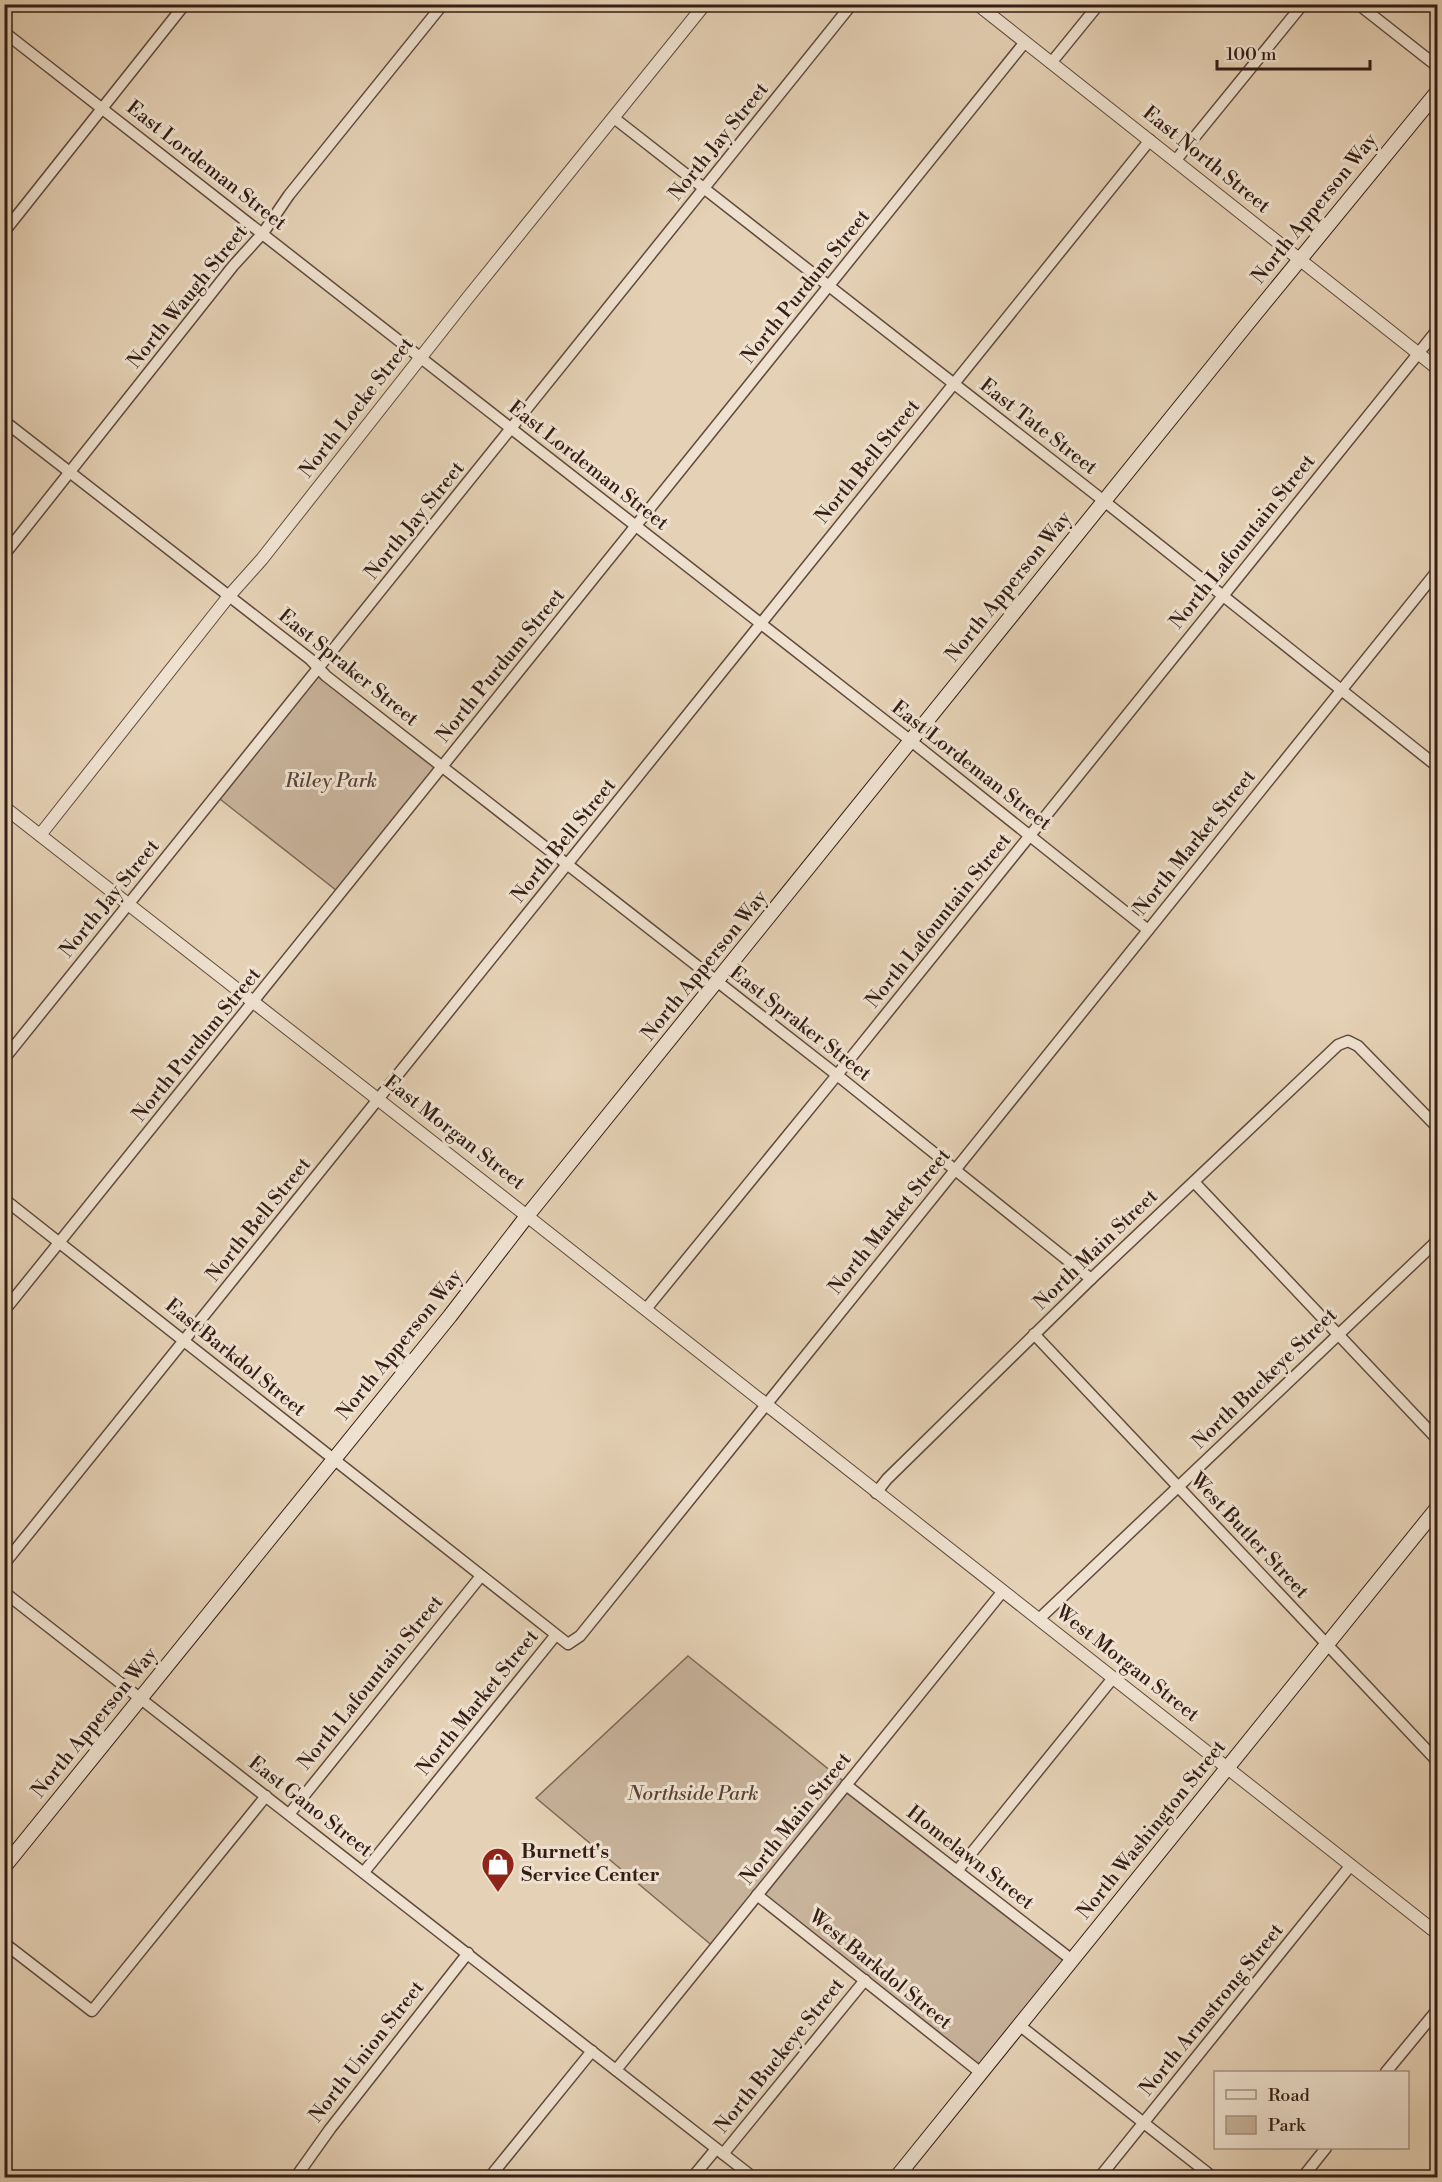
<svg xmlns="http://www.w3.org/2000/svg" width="1442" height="2182" font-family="'Libre Bodoni',serif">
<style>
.green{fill:#c7b29a;stroke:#7e6858;stroke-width:1.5}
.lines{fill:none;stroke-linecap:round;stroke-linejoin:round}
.minor-casing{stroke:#604a3d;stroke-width:13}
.tertiary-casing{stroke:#604a3d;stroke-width:14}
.secondary-casing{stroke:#341d15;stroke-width:16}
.minor{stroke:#eee1cf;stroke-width:10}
.tertiary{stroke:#eee1cf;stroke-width:12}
.secondary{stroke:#eee1cf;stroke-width:14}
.labels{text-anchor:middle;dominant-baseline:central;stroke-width:6;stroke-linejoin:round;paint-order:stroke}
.street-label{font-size:20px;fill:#341d15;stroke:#eee1cf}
.park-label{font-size:20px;font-style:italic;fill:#594236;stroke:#eee1cf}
.poi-label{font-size:20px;font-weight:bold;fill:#341d15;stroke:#eee1cf;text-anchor:start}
</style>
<rect width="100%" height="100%" fill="#e5d1b5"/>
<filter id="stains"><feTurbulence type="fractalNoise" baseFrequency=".00333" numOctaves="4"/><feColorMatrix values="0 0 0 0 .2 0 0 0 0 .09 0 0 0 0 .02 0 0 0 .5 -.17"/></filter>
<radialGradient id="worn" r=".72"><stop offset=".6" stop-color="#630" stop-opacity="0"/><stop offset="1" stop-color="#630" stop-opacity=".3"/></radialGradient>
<!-- green -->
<g class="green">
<path d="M318,669L443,767L341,894L216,796Z"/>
<path d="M688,1656L847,1784L1072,1960L981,2073L757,1895L715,1948L536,1798Z"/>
</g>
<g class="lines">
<defs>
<g id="minor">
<path d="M1358,4L1438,67"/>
<path d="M4,32L911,741L1148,930"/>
<path d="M1051,63L1099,4"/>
<path d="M614,118L1104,501L1438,767"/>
<path d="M1176,160L1303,4"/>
<path d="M4,232L185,4"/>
<path d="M4,421L310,659L326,676L837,1075L1091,1279"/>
<path d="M4,555L233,266L263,233L289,195L443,4"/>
<path d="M4,1059L852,4"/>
<path d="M1194,1182L1438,1440"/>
<path d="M4,1199L568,1644L580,1636L1438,570"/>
<path d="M646,1309L837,1075L1438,329"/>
<path d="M4,1311L1025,42"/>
<path d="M1034,1334L1438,1762"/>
<path d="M876,1493L887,1479L1091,1279L1338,1045L1348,1041L1358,1046L1438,1128"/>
<path d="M4,1564L1150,140"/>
<path d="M4,1592L754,2178"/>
<path d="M1039,1619L1438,1240"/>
<path d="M846,1785L1072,1960"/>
<path d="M290,1813L481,1576"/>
<path d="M957,1871L1113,1678"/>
<path d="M364,1872L555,1636"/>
<path d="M757,1895L981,2073"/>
<path d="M4,1943L92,2011L266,1796"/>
<path d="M1019,2025L1214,2178"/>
<path d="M616,2070L1003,1591"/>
<path d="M1386,2072L1438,2009"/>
<path d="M723,2154L865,1980"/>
<path d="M303,2178L298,2174L330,2129L468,1953"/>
<path d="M489,2178L592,2051"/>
<path d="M692,2178L716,2149"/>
<path d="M1099,2178L1351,1865"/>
<path d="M1302,2178L1326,2148"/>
</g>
<g id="tertiary">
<path d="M977,4L1438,369"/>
<path d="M4,807L527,1216L1438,1934"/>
<path d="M40,835L229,596L262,559L466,300L705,4"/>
</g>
<g id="secondary">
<path d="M4,1867L450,1316L527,1216L1247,324L1438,91"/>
<path d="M896,2178L1438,1507"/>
</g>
</defs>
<!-- minor casing -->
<use href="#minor" class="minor-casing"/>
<!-- tertiary casing -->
<use href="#tertiary" class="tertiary-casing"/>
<!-- secondary casing -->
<use href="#secondary" class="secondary-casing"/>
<!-- minor -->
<use href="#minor" class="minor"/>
<!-- tertiary -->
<use href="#tertiary" class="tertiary"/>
<!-- secondary -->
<use href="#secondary" class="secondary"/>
</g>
<!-- icons -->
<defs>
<symbol id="shop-pin" viewBox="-11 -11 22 30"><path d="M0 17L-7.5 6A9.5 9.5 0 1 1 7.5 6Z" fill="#8f2418" stroke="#eee1cf"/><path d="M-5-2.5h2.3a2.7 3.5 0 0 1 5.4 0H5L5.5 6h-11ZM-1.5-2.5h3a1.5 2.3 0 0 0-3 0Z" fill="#fff"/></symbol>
</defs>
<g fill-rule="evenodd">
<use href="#shop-pin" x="479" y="1845" width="38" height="52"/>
</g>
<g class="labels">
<!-- street labels -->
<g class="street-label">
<text transform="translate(719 142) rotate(-51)">North Jay Street</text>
<text transform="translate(1206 160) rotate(39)">East North Street</text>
<text transform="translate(206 166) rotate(38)">East Lordeman Street</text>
<text transform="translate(1315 209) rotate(-51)">North Apperson Way</text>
<text transform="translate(806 287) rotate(-51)">North Purdum Street</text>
<text transform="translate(188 297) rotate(-51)">North Waugh Street</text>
<text transform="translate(357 408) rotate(-52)">North Locke Street</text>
<text transform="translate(1038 427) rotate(38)">East Tate Street</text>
<text transform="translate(868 462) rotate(-51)">North Bell Street</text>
<text transform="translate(588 466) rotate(38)">East Lordeman Street</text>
<text transform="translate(415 521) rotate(-51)">North Jay Street</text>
<text transform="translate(1243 542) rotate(-51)">North Lafountain Street</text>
<text transform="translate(1009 587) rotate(-51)">North Apperson Way</text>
<text transform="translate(501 666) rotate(-51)">North Purdum Street</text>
<text transform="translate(348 668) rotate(39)">East Spraker Street</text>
<text transform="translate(971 766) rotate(38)">East Lordeman Street</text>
<text transform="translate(564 841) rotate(-51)">North Bell Street</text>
<text transform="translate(1195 843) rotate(-51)">North Market Street</text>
<text transform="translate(110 899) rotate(-51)">North Jay Street</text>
<text transform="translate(939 921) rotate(-51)">North Lafountain Street</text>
<text transform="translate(705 966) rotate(-51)">North Apperson Way</text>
<text transform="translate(800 1024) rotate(38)">East Spraker Street</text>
<text transform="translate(197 1045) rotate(-51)">North Purdum Street</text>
<text transform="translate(454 1133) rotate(38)">East Morgan Street</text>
<text transform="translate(259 1220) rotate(-51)">North Bell Street</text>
<text transform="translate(890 1222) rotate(-51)">North Market Street</text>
<text transform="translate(1096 1250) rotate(-44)">North Main Street</text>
<text transform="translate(400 1345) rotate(-51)">North Apperson Way</text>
<text transform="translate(235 1358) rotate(39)">East Barkdol Street</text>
<text transform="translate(1265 1379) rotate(-44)">North Buckeye Street</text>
<text transform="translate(1249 1536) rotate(47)">West Butler Street</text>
<text transform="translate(1127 1664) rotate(38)">West Morgan Street</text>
<text transform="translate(371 1683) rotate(-51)">North Lafountain Street</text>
<text transform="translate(478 1703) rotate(-51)">North Market Street</text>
<text transform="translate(95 1723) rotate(-51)">North Apperson Way</text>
<text transform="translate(310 1807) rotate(38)">East Gano Street</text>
<text transform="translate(796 1819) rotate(-51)">North Main Street</text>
<text transform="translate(1152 1830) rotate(-51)">North Washington Street</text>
<text transform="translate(970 1858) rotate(38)">Homelawn Street</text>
<text transform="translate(880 1970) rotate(39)">West Barkdol Street</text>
<text transform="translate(1212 2010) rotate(-51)">North Armstrong Street</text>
<text transform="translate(367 2052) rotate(-52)">North Union Street</text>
<text transform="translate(780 2056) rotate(-51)">North Buckeye Street</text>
</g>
<!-- park labels -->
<g class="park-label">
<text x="331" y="781">Riley Park</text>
<text x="693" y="1794">Northside Park</text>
</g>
<!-- poi labels -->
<g class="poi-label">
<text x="521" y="1852">Burnett's<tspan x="521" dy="23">Service Center</tspan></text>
</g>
</g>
<!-- margin -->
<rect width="1442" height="2182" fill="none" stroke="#e5d1b5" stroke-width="24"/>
<rect x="6" y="6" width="1430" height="2170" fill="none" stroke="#341d15" stroke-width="3"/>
<rect x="12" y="12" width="1418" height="2158" fill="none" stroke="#341d15" stroke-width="1.5"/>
<!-- legend -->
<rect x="1214" y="2071" width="195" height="78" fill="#eee1cf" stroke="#a49385" stroke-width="1.5"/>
<rect x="1226" y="2090" width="30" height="9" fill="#eee1cf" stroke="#a49385" stroke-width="1.5"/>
<text x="1268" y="2101" font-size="18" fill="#341d15">Road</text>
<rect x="1226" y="2116" width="30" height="18" fill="#c7b29a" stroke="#a49385" stroke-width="1.5"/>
<text x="1268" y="2131" font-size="18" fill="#341d15">Park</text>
<!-- scale -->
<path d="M1217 60v9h153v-9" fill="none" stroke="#341d15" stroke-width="3"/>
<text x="1226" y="60" font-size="18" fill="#341d15" stroke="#eee1cf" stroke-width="4.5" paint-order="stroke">100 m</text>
<rect width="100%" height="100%" filter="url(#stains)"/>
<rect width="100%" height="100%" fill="url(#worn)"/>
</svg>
